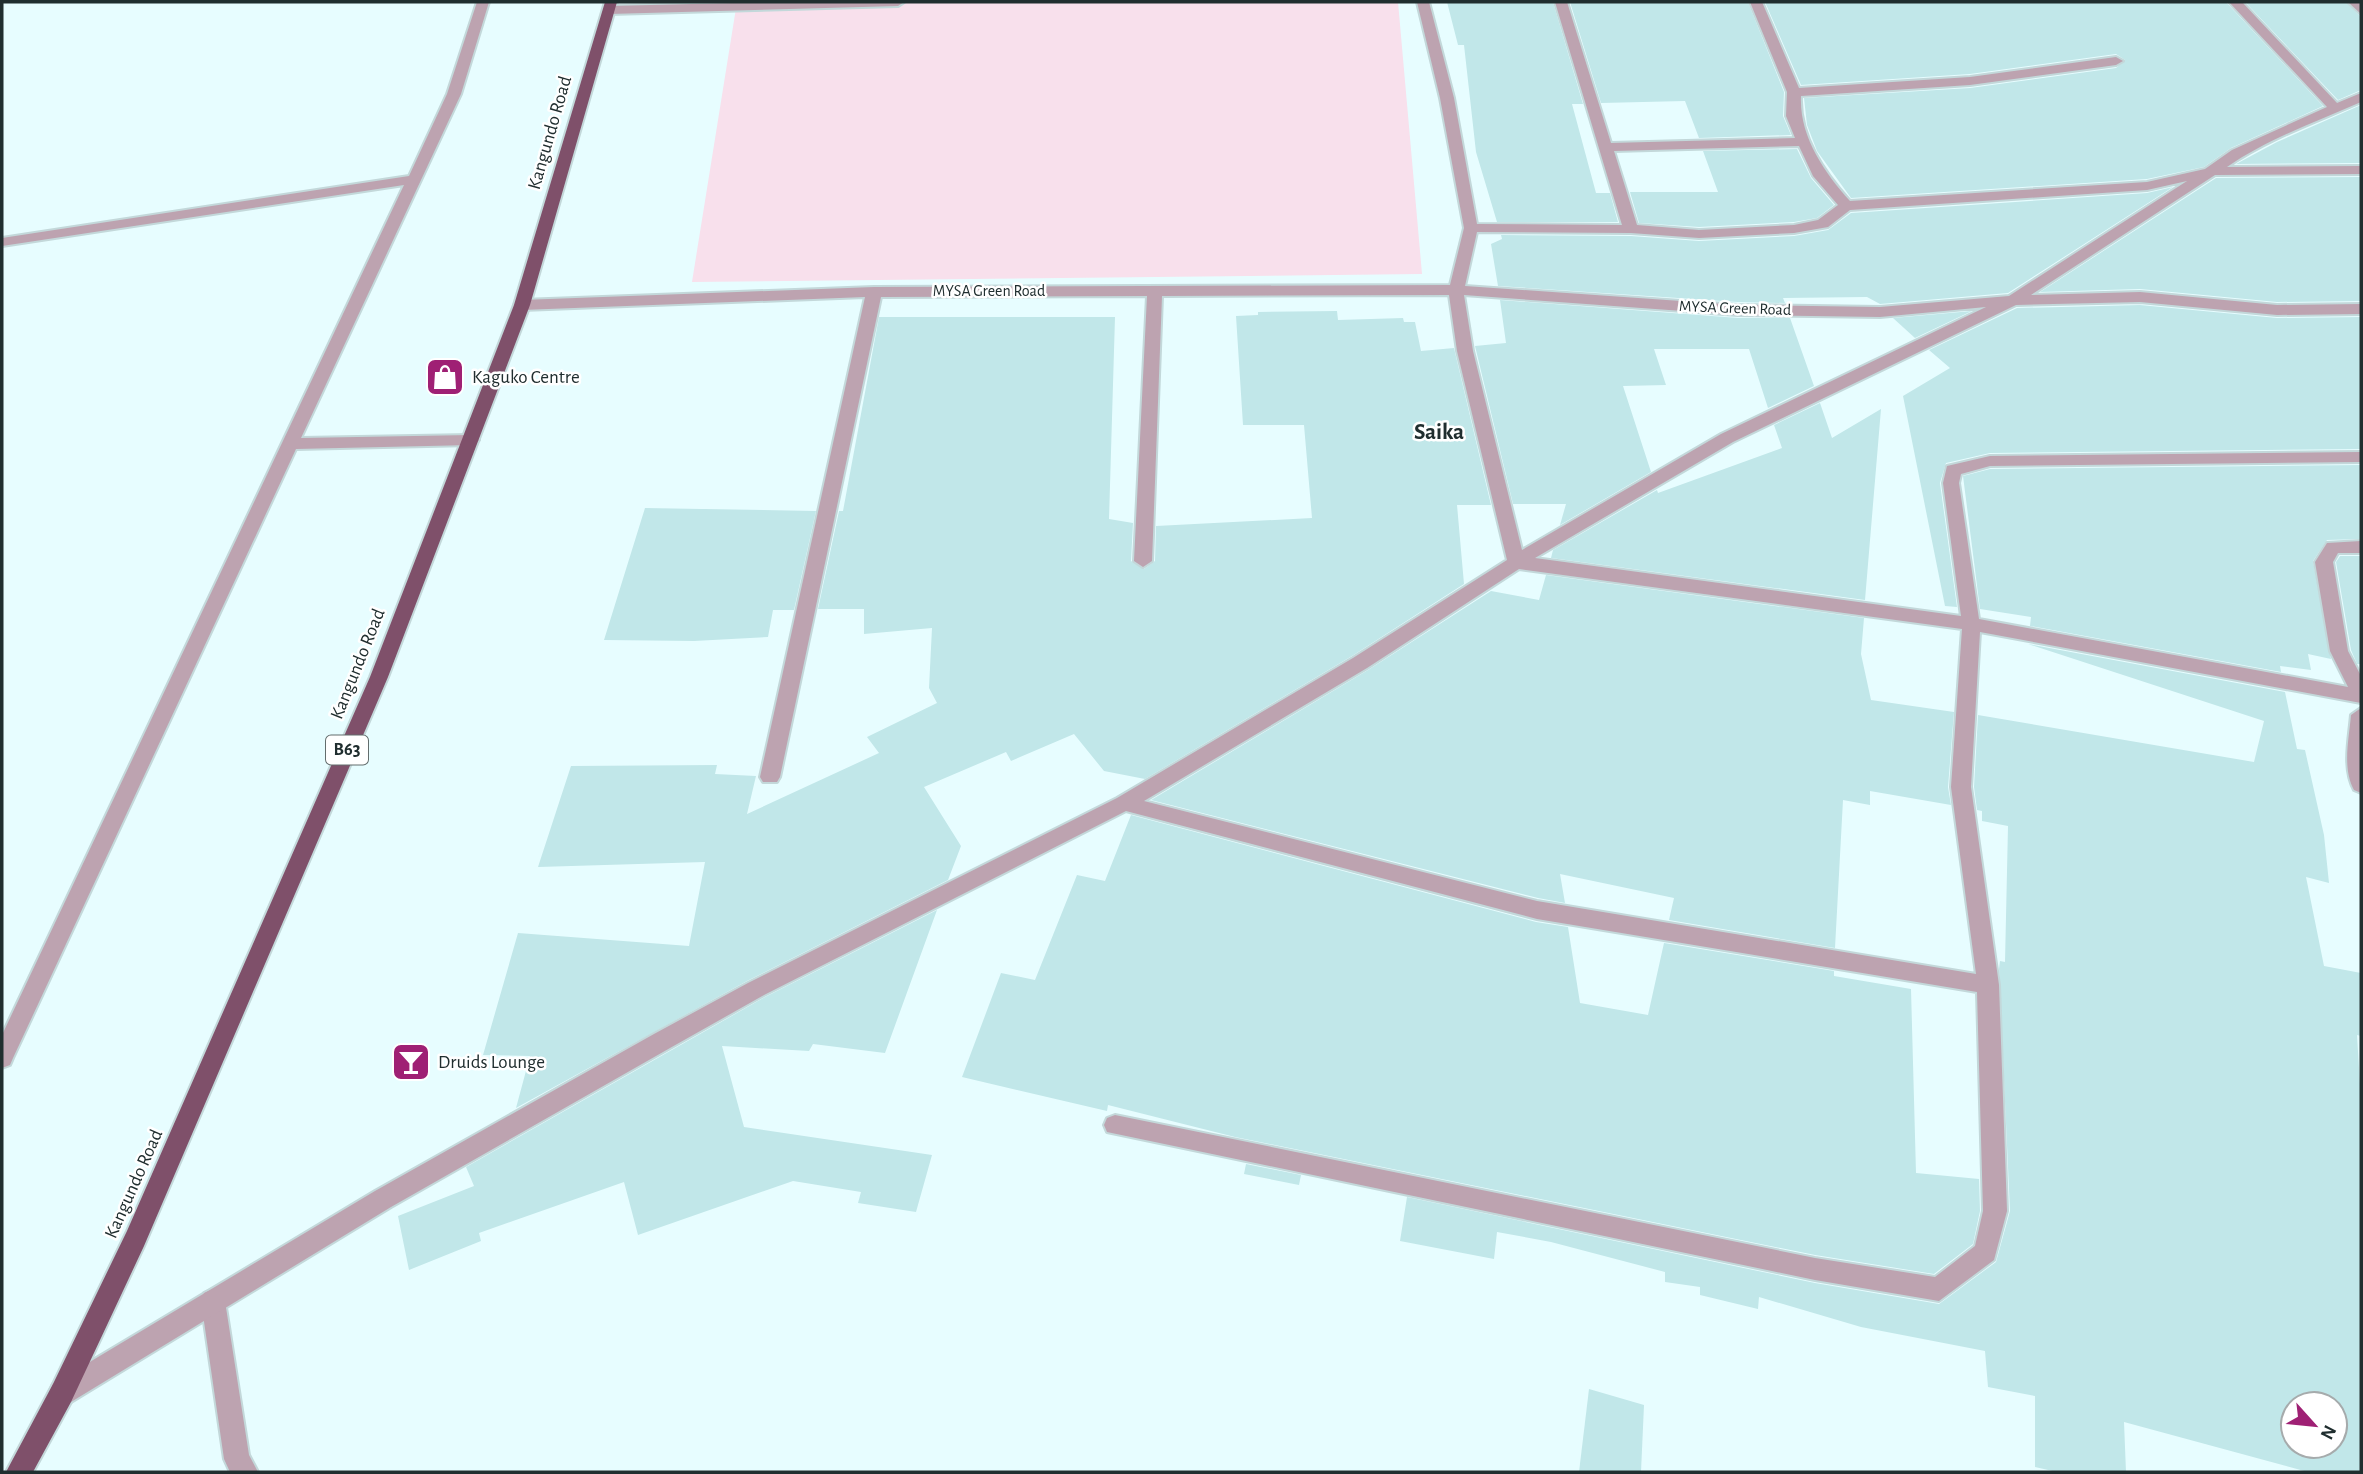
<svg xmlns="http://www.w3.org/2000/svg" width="2363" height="1474" font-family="'Alegreya Sans',sans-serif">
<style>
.green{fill:#f8e0ec}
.building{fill:#c1e7e9;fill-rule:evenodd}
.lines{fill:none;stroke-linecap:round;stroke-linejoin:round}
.service-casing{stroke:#c3d8da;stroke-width:4}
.minor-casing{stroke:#c3d8da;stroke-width:4}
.trunk-casing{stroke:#c3d8da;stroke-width:4}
.service{fill:#bda3b0;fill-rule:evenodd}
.minor{fill:#bda3b0;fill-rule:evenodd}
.trunk{fill:#7f506a;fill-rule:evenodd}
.labels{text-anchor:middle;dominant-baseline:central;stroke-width:5;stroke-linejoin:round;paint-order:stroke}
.far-street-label{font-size:16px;fill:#202e2f;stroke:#fff}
.shield{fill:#fff;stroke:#636d6d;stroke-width:2}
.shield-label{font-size:18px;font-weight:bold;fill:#202e2f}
.street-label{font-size:19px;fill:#202e2f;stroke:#fff}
.poi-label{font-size:19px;fill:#202e2f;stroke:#fff;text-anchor:start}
.quarter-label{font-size:23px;font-weight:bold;fill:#202e2f;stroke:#fff}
</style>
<rect width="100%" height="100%" fill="#e7fdff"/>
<!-- green -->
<path class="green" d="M737,2H1398L1422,274L692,282Z"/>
<!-- building -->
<g class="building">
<path d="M1447,2H1553L1583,104H1572L1596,193H1610L1618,222H1497L1476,152L1464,45H1458Z"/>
<path d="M1570,2H1748L1784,92L1783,116L1791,135L1699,138L1685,101L1601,103Z"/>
<path d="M1765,2H2226L2323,106L2231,148L2204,167L2147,179L1851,198L1817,151L1807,125L1804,98L1970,88L2116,68L2125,60L2116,54L1970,74L1801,85Z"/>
<path d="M2245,2H2346L2361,17V90L2338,100Z"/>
<path d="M2361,105V163L2236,164L2277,142Z"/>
<path d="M1797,149L1811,178L1834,205L1817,218L1794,222L1699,227L1639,223L1630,192H1718L1703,151Z"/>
<path d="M2361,177V301L2277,302L2140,289L2040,292L2216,178Z"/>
<path d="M2173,187L2008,293L1880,304L1867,297L1783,298L1785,303L1738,302L1498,286L1491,244L1502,239L1501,235L1631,236L1699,241L1794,236L1828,230L1851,213L2147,193Z"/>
<path d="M1500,300L1738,318H1790L1814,386L1768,408L1749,349H1654L1666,385L1623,386L1651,472L1560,525L1566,504H1513L1475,346L1506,343Z"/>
<path d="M2140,305L2277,318L2361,317V449L1990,453L1946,463L1940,483L1957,607L1945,606L1903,396L1950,368L1929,350L2017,308Z"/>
<path d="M1337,311L1338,320L1403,318L1404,322H1415L1421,351L1454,348L1491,505H1457L1464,584L1352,656L1145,779L1104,771L1074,734L1011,761L1006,752L924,787L961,846L948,880L747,981L516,1108L530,1056L483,1055L518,933L689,946L705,862L538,867L571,766L717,765L715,774L756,776L747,814L879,753L867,737L937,703L929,688L932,628L864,634V609H818L839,511H843L879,317H1115L1109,519L1133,523L1131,561L1144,569L1155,561L1156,526L1312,518L1304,425H1243L1236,316L1258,315V312Z"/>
<path d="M1972,311L1915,338L1893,318Z"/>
<path d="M1820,403L1832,438L1881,409L1865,600L1551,558L1553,550L1657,490L1658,493L1782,448L1774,425Z"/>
<path d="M2361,465V539L2327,540L2313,561L2331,659L2308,654L2311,670L2280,666L2281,672L2030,626L2031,617L1980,609L1963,476L1990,469Z"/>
<path d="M645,508L816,511L794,610H773L768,637L694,641L604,640Z"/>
<path d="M2340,556H2361V664H2357L2351,650L2336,562Z"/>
<path d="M1546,575L1864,618L1861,654L1871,700L1954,712L1948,787L1951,805L1870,791V805L1843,800L1835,948L1669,920L1674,898L1560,874L1565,903L1538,898L1151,800L1368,670L1491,591L1539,600Z"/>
<path d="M2028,644L2285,692L2297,749L2305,750L2324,835L2329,883L2306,877L2324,966L2361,973V1036L2357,1035L2361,1101V1472H2308L2124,1422L2126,1472H2057L2035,1467V1396L1988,1387L1985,1351L1861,1327L1759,1297L1758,1309L1700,1295V1287L1665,1282V1272L1551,1242L1497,1232L1494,1259L1400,1241L1407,1197L1815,1283L1939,1304L1996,1262L2010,1211L1999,969L2000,961L2005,962L2008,826L1982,821V811L1977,810L1974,787L1978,715L2254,762L2264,721ZM2293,1404H2335V1446H2293Z"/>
<path d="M1131,815L1536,922L1568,927L1580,1003L1648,1015L1664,943L1834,971V976L1911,989L1916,1173L1979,1179L1980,1211L1973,1244L1934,1274L1815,1255L1235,1137L1108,1105L1107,1111L962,1077L1001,973L1035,980L1077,875L1105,881Z"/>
<path d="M937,910L885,1053L813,1044L809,1051L722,1046L744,1127L932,1155L916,1212L858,1203L861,1192L793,1181L638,1235L624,1182L479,1233L481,1241L409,1270L398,1216L474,1186L466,1167L765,997Z"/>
<path d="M1246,1164L1301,1175L1299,1185L1244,1174Z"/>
<path d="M1589,1389L1644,1405L1641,1472H1579Z"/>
</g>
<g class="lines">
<defs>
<g id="service">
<path d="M477,2H489L461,94L301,438L471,435L479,440L471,445L296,449L13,1058L10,1065L2,1068V1035L404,185L2,246V238L409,176L447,94Z"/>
<path d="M771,2H904L898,6L609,14L603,10L609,6Z"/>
<path d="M213,1289L222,1293L225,1301L249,1455L258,1472H230L224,1459L201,1301L204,1293Z"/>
</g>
<g id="minor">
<path d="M1417,2H1429L1454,98L1477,224L1622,225L1555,2H1567L1611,143L1795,138L1786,116L1787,92L1750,2H1762L1799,88L1970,77L2116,57L2123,61L2116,65L1970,85L1801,96C1799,136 1824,172 1850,201L2147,182L2205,169L2232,150L2327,107L2229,2H2242L2337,103L2361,93V102C2318,121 2267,139 2227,167L2361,166V174L2215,175L2031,295L2140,292L2277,305L2361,304V314L2277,315L2140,302L2016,305L1733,442L1535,558L1961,616L1943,483L1947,466L1990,456L2361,452V462L1990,466L1961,474L1959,483L1979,619L2348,687L2330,651L2315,562L2327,543L2361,541V553H2338L2333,562L2348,651L2361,676V703L1980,632L1971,787L1999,985L2007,1211L1994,1260L1939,1301L1815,1280L1107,1132L1104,1125L1107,1118L1115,1115L1815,1258L1935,1277L1975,1246L1983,1211L1977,992L1537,919L1126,811L764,995L670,1048L391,1207L71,1402L62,1405L53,1402L49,1393L53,1384L375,1191L654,1034L748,983L1117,798L1353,658L1507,560L1457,351L1449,295L1162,296L1152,561L1143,567L1134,561L1147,296L881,297L780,777L777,782H763L760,777L865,297L522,310L514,305L522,300L874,287L1450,285L1464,228L1440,98ZM1799,146L1813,176L1838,205L1818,220L1794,225L1699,230L1637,225L1614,151ZM2187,181L2009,296L1880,307L1738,305L1465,286L1477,232L1631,233L1699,238L1794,233L1828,227L1850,210L2147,190ZM1464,295L1738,315L1880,317L1986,307L1721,434L1522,550L1473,351ZM1519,569L1962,629L1951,787L1976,974L1537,901L1144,801L1367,668Z"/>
<path d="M2348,2H2361V14Z"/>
<path d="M2361,708V793L2354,790C2342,768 2349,739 2351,715Z"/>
</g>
<path id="trunk" d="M605,2H617L530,305L388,677L144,1246L71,1402L33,1472H6L53,1384L127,1231L370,677L514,305Z"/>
</defs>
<!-- service casing -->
<use href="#service" class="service-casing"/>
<!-- minor casing -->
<use href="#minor" class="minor-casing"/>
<!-- trunk casing -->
<use href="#trunk" class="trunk-casing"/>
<!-- service -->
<use href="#service" class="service"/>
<!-- minor -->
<use href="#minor" class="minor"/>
<!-- trunk -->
<use href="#trunk" class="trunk"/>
</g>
<!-- icons -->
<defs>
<symbol id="shop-square" viewBox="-11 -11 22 22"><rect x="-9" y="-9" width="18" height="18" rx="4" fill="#9f2074" stroke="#fff"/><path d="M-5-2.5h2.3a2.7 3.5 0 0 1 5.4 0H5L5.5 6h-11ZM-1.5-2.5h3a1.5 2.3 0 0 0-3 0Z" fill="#fff"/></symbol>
<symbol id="bar-square" viewBox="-11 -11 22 22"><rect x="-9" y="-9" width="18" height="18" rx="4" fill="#9f2074" stroke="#fff"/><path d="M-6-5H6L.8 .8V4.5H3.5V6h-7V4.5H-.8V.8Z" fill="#fff"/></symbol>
</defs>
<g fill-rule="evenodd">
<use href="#shop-square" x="423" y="355" width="44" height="44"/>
<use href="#bar-square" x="389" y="1040" width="44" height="44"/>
</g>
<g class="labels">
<!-- far-street labels -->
<g class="far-street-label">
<text x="989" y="291">MYSA Green Road</text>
<text transform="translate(1735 308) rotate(2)">MYSA Green Road</text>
</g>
<!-- shield labels -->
<rect class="shield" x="326" y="735.5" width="42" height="29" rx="5"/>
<g class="shield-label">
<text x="347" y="750">B63</text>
</g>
<!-- street labels -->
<g class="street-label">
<text transform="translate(550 133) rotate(-74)">Kangundo Road</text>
<text transform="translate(358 664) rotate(-68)">Kangundo Road</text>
<text transform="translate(134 1184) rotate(-66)">Kangundo Road</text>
</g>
<!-- poi labels -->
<g class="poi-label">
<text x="472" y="377">Kaguko Centre</text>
<text x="438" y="1062">Druids Lounge</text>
</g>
<!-- quarter labels -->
<g class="quarter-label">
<text x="1439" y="432">Saika</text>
</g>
</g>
<!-- border -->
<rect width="2363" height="1474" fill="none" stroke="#202e2f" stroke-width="7"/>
<!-- north arrow -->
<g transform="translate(2314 1425) rotate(117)"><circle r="33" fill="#ffffff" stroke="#a6abac" stroke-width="2"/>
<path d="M0-5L12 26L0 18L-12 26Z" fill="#9f2074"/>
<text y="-10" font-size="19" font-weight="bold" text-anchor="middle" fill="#202e2f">N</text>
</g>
</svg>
